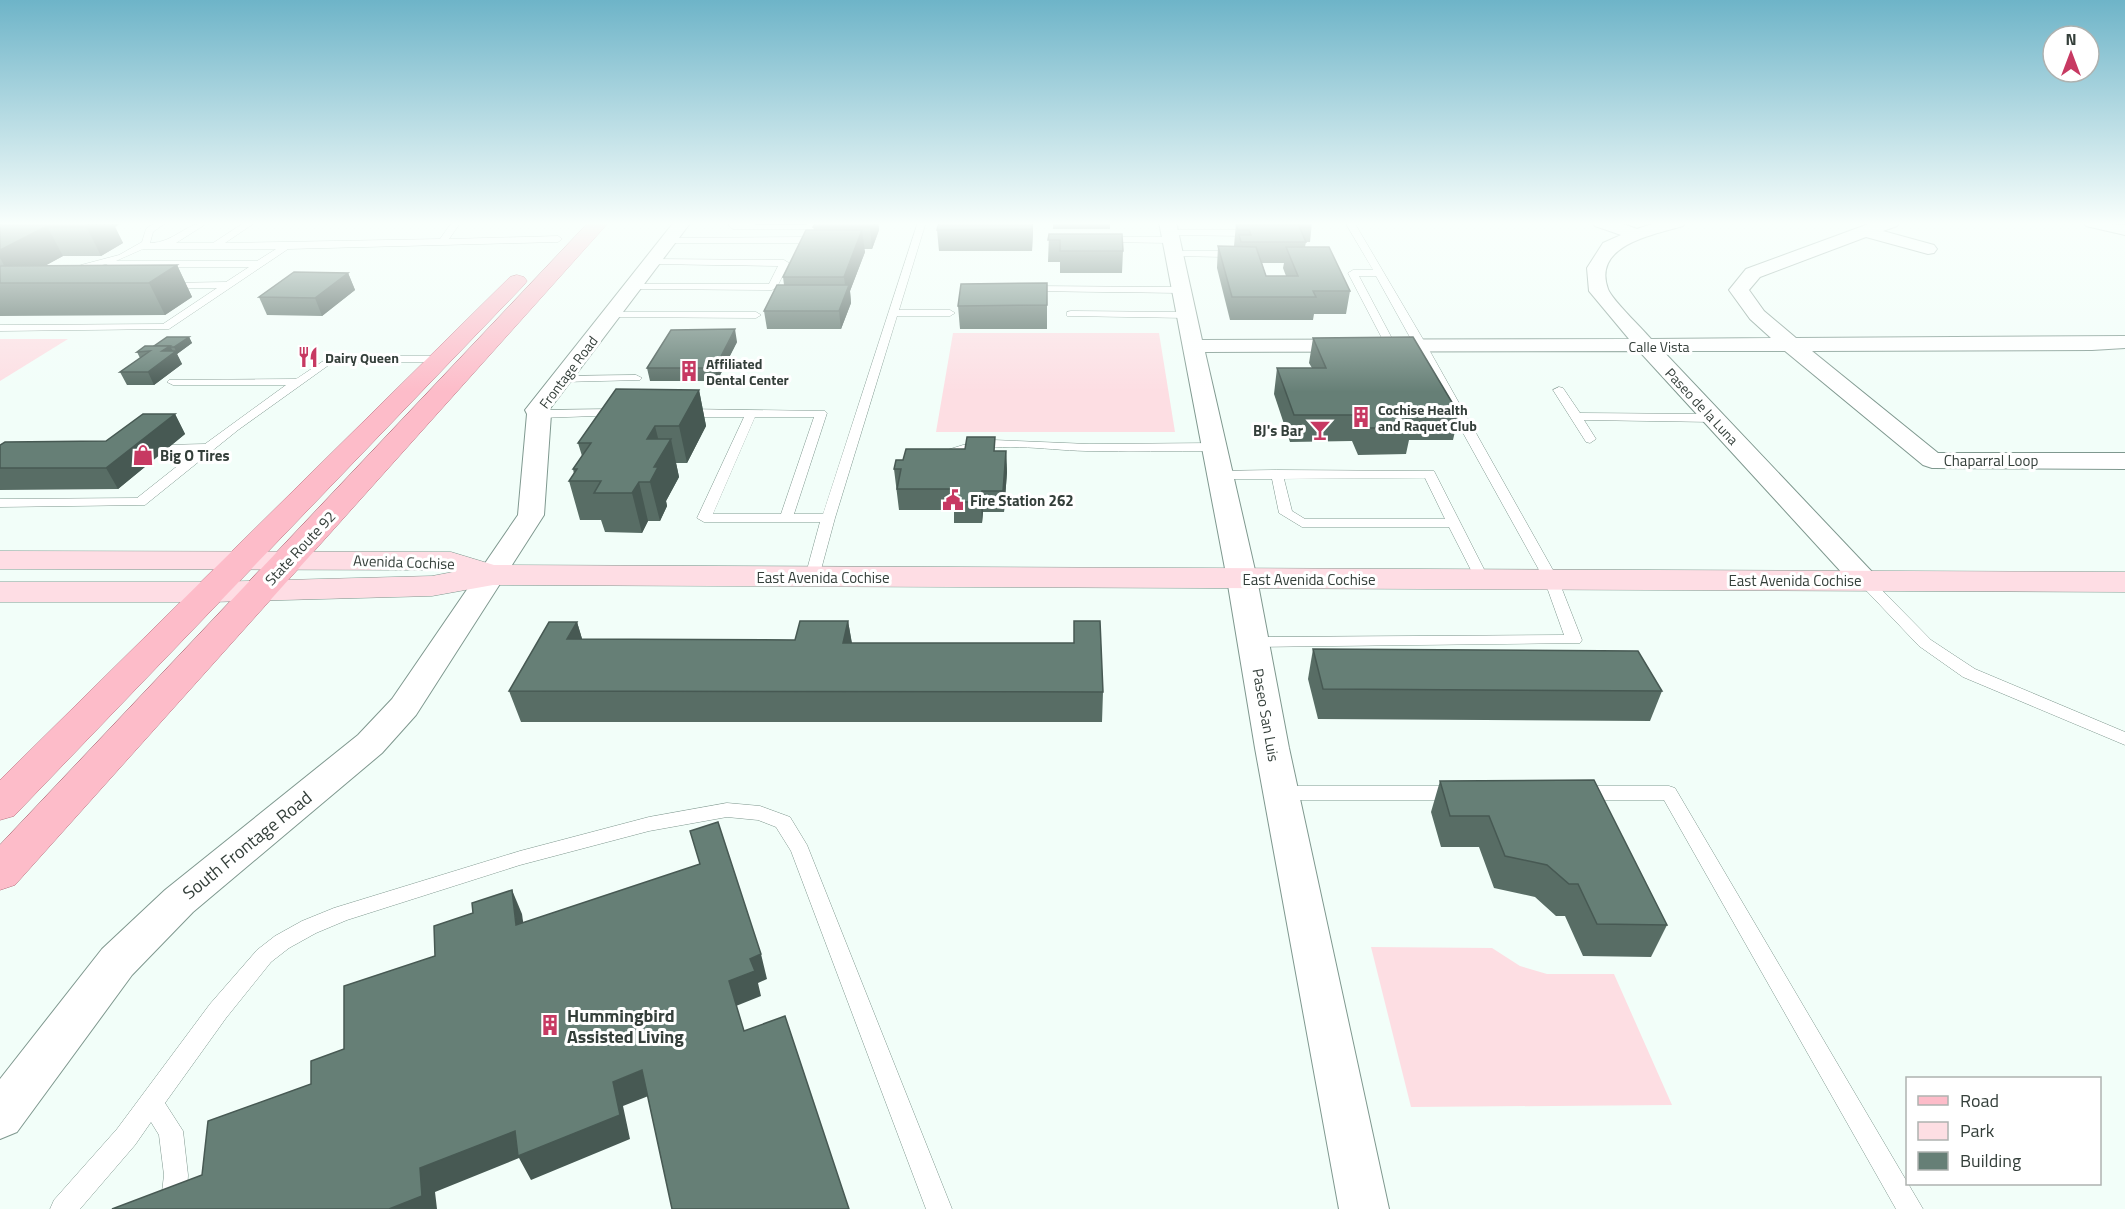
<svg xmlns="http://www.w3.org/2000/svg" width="2125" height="1209" font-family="'Titillium Web',sans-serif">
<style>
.green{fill:#fddee3}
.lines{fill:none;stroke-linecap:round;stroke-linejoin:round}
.lane-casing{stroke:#7f988f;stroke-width:1}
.street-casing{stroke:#7f988f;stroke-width:2}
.secondary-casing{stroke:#7f988f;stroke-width:1}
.primary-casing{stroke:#b67380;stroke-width:1}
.lane{fill:#fff;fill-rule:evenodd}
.street{fill:#fff;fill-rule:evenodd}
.secondary{fill:#fedde4;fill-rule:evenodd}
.primary{fill:#fdbcc9;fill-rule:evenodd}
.wall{fill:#586d65;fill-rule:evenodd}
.shaded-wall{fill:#475953}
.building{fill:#667f76;stroke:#475953;stroke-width:1.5}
.labels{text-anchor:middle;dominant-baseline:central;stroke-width:6;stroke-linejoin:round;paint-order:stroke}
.far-street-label{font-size:14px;fill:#343f3a;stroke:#fff}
.far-poi-label{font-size:14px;font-weight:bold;fill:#343f3a;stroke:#fff;text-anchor:start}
.poi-label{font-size:15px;font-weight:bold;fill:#343f3a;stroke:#fff;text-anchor:start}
.street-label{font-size:15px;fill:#343f3a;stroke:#fff}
.near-street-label{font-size:18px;fill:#343f3a;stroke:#fff}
.near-poi-label{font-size:18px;font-weight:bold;fill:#343f3a;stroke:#fff;text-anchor:start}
</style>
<rect width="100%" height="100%" fill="#f2fef9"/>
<!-- green -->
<g class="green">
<path d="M953,333H1159L1175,432H936Z"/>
<path d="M0,339H68L0,381Z"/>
<path d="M1371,947L1492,948L1520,966L1547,974H1614L1672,1105L1411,1107Z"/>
</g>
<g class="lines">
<defs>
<g id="lane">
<path d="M156,222H167L153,232L150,243C174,243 186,222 209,222L176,243H213L245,222H256L225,243L440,239L452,222H461L449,239L558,236L562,239L558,242L288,249L169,329L0,331V325L163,324L217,288H167L164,287V283L226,282L249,267H111L106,264L87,269L74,276L66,274L81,265L119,255L142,242L146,229ZM143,249H276L257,261H116Z"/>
<path d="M731,222L739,223L834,222L823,229H733L729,226Z"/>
<path d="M918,222H926L899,310H950L955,313L950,316H897L835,518L819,577L817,580H807L805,577L820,522H704L697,518L744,417H683L677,413L683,409L825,411L827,413L794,514H823ZM755,417H814L781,514H713Z"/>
<path d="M1345,222H1354L1427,346L1558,579L1582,640L1580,643L1253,647L1245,642L1253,637L1564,635L1544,579L1376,276H1359L1396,346L1391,349L1386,346L1348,273L1353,270H1373Z"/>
<path d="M1169,230H1246L1250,233L1246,236L1166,235V231Z"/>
<path d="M1102,237H1171L1175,240L1171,243L1099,242L1098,240Z"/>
<path d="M669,238L806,237L810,240L806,243H666L665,241Z"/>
<path d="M1174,251H1226L1231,254L1226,257L1171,256L1169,254Z"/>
<path d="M652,259L784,260L789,263L777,287L772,290L630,289V285L633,284H769L778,266L649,264V260Z"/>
<path d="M1028,286L1181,287L1186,290L1181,293L1025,291L1023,289Z"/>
<path d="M1071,311L1187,312L1192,315L1187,318L1067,316V312Z"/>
<path d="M611,312H756L761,315L756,318L607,317V313Z"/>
<path d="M331,356H440L445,359L440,362H333L238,430L145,505L0,507V499L137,498L195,452H168L162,448L164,445L205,444L286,385H173L167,382L169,380L296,379Z"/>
<path d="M636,375L642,378L640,380L562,382L556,379L562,376Z"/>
<path d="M1559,387L1563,388L1580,413L1713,414L1719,418L1713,422L1584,420L1596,439L1590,443L1586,442L1553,390Z"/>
<path d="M620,409L624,411V415L539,418L533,414L539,410Z"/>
<path d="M993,440L1089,444L1215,443L1221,447L1215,451C1172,451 1129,452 1086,451C1042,450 996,440 954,456L950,463L946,464L940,460L944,451L963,445Z"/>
<path d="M1277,470L1434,471L1489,579L1482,583L1477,582L1449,527H1302L1279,513L1272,479H1220L1214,475L1220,471ZM1425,478L1445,519H1305L1292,511L1284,479Z"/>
<path d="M1865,577L1870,578L1931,640L1975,669L2125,732V745L1963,677L1919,646L1860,584L1858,581L1860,578Z"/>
<path d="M1281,786H1455L1461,788L1464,793L1461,798L1455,800H1281L1275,798L1272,793L1275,788Z"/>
<path d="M1581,786H1669L1675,788L1923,1209H1896L1664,800H1581L1575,798L1572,793L1575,788Z"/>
<path d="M727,803L760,806L790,817L807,845L952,1209H926L791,851L776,827L758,820L727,817L649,831L520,865L347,920L316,933L289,948L271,962L226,1018L165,1103L183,1131L188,1175L186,1209H160L164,1175L159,1135L151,1122L135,1145L80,1209H50L54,1200L117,1129L210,1004L257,950L275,936L302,921L334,908L520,851L649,817Z"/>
</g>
<g id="street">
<path d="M674,222H691L549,410L551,414L544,515L416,715L382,753L193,912L132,975L17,1132L0,1139V1079L102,949L165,890L358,735L392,699L518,515L527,414L525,410Z"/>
<path d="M1159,222H1176L1202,340L1629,339L1589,291L1587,268L1603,243L1621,235L1595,226L1593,222H1618L1637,229L1658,222H1685L1683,226C1653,235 1592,245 1608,289C1612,300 1642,328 1651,339L1771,338L1750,319L1729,290L1746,269L1874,222H1899L1897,226L1883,231L1934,245L1937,249L1934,253L1928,254L1866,237L1760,277L1749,290L1764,311L1796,338L2125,336V348L2092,350L1812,351L1938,453H2125V469L1932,468L1923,465L1785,351H1663L1875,575L1880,581L1875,587L1865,590L1855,587L1639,351L1205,352L1257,579L1289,748L1389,1209H1339L1255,748L1227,579Z"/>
<path d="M2084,222L2125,225V235L2086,226Z"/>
</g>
<path id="secondary" d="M0,551L451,552L494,565L2125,572V592L493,585L432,596L211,602H0V582H211L432,576L453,572L448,570L0,569Z"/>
<g id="primary">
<path d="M589,222H609L15,885L0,890V845Z"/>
<path d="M517,275L524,277L527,281L524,285L14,816L0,820V780L510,277Z"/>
</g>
</defs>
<!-- lane casing -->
<use href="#lane" class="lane-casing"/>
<!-- street casing -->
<use href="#street" class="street-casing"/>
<!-- secondary casing -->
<use href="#secondary" class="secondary-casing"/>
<!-- primary casing -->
<use href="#primary" class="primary-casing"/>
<!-- lane -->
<use href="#lane" class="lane"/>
<!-- street -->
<use href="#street" class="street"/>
<!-- secondary -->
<use href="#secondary" class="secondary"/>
<!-- primary -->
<use href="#primary" class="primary"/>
</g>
<!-- wall -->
<g class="wall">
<path d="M0,222L115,227L123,243L101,256H63L44,266L177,265L192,297L165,315L0,316Z"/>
<path d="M755,222H807L806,225H755Z"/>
<path d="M816,222H878L879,230L872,249H864L865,252L850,291L851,303L841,329H767L764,311L784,285L783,277L814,230L813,227Z"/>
<path d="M939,222H1033L1032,251H939L937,230Z"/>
<rect x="1053" y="222" width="57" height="7"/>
<path d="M1240,222H1312L1310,242H1306L1305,247L1350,291L1346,314H1314L1313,320H1230L1217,268L1218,246H1234L1236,224L1258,223ZM1262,263H1284L1283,268L1286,276H1266Z"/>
<path d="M1049,234L1123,251L1122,273H1060V262H1048Z"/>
<path d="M348,273L355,290L322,316L267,315L259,297Z"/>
<path d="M1047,283V329H960L958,306Z"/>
<path d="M189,337L192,343L177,354L182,364L154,385H127L120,372L140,358L137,352L154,346Z"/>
<path d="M1313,338L1459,414L1453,440H1409L1406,454L1358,455L1352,441L1290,442L1274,394L1277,368H1312L1309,363Z"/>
<path d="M737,342L717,381H650L647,368Z"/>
<path d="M699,390L706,426L687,463H676L679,477L666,501L667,506L660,521H648L642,533L605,532L601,520H580L569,481L574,474L573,469L582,456L578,443Z"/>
<path d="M175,414L185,434L118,489L0,490V445L106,441Z"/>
<path d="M996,451H1006L1007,472L1004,512H983L982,523H954V510H899L894,469L903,460Z"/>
<path d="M848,621L852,643L1103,692L1102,722H521L509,691L577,622L582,639L795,640Z"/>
<path d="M1313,649L1662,691L1650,721L1318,719L1308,679Z"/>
<path d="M1440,781L1667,925L1651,957L1583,956L1565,916H1556L1535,897L1494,888L1479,847H1441L1431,812Z"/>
</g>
<!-- shaded-wall -->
<g class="shaded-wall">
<path d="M74,222H123L115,227L123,243L101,256L86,226Z"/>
<path d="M872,222H878L879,230L872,249L870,227Z"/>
<path d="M1032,222H1033V229L1032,251Z"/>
<path d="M47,226L63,256L14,283L0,258V250Z"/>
<path d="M862,230L865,252L850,291L851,303L841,329L839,311L846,293L844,277Z"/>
<path d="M177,265L192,297L165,315L149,283Z"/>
<path d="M348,273L355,290L322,316L315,298Z"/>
<path d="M735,329L737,342L717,381L715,368Z"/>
<path d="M189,337L192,343L177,354L182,364L154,385L148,372L162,351L170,346L174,353L176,351L174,347Z"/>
<path d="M699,390L706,426L687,463L679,426Z"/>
<path d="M175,414L185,434L118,489L106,468Z"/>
<path d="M655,426L662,454L671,439L679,477L666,501L667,506L660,521L650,482L647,439Z"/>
<path d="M1006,451L1007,472L1004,512L1003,491Z"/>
<path d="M639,482L648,521L642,533L632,493Z"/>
<path d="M982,491L983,512L982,523L981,502Z"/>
<path d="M848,621L853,651L843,643Z"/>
<path d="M577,622L586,652L567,639Z"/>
<path d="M512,890L522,914L527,949L516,925Z"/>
<path d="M761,954L767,979L758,983L761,996L736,1006L729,981L750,959Z"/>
<path d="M642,1070L651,1095L623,1106L630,1139L531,1180L519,1158L435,1192L437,1209H389L420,1168L613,1082Z"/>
</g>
<!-- building -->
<g class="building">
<path d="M0,222H92L86,226H47L0,250Z"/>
<path d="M816,222H872L870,227H813Z"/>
<path d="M939,222H1032V229L937,230Z"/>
<path d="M1236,224H1298L1306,242H1241L1239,235H1251L1249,230H1238Z"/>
<path d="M806,230H862L844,277H783Z"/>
<path d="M1049,234H1122L1123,251H1060V240H1048Z"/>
<path d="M1218,246L1256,247L1266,276H1298L1286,247H1329L1350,291H1313L1316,297H1232Z"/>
<path d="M177,265L149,283H0V266Z"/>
<path d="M294,272L348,273L315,298L259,297Z"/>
<path d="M1047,283V305L958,306L961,284Z"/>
<path d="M777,285H849L839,311H764Z"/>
<path d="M735,329L715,368H647L671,330Z"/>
<path d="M167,337H189L174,347H171L170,346H154Z"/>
<path d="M1413,337L1459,414H1404L1411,428H1362L1356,415H1294L1277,368H1326L1313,338Z"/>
<path d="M145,346H170L162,351H176L148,372H120L150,351L137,352Z"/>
<path d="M616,389L699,390L679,426H655L647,439H671L654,467H658L650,482H639L632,493H594L601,481H569L577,469H573L591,443H578Z"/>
<path d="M143,414H175L106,468H0V445L5,442L106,441Z"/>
<path d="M967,437H995L994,451H1006L1003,491H982L981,502H953L955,489H897L901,469H894L896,460H903L906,449H965Z"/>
<path d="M800,621H848L843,643H1074V621H1100L1103,692L509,691L549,622H577L567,639L795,640Z"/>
<path d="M1313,649L1638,651L1662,691L1323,689Z"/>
<path d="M1594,780L1667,925L1597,924L1578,884H1569L1547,865L1505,856L1489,816H1450L1440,781Z"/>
<path d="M718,822L761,954L750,959L755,971L729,981L744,1031L785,1016L849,1209H672L642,1070L613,1082L620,1115L518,1156L515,1131L420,1168L422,1196L389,1209H112L202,1175L208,1121L311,1084V1061L344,1049V986L435,956L434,926L473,913L472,903L512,890L516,925L700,864L690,831Z"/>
</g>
<!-- sky -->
<linearGradient id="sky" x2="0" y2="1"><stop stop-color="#6eb4c8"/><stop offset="0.57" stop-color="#f9fffc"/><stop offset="1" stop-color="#f9fffc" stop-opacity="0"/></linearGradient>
<rect width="2125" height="392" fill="url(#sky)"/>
<!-- icons -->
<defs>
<symbol id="restaurant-bare" viewBox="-9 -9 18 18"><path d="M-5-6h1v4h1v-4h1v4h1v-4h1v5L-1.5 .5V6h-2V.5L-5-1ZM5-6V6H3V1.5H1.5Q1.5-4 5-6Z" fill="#c73962" stroke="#fff" stroke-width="2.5" paint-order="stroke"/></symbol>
<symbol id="building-bare" viewBox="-9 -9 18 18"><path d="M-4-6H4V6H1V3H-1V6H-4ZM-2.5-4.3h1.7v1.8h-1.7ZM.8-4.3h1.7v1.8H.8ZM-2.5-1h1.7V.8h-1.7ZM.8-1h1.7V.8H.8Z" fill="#c73962" stroke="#fff" stroke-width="2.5" paint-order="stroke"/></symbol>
<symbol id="bar-bare" viewBox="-9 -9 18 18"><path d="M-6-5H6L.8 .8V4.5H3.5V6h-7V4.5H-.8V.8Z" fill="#c73962" stroke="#fff" stroke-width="2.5" paint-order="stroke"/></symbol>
<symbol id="shop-bare" viewBox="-9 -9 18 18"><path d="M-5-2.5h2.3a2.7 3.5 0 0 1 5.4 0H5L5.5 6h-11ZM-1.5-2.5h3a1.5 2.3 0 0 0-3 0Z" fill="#c73962" stroke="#fff" stroke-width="2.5" paint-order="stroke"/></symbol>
<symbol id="civic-bare" viewBox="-9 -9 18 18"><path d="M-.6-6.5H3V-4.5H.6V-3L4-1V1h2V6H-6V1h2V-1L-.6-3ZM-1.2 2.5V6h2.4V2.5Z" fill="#c73962" stroke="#fff" stroke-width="2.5" paint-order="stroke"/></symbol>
</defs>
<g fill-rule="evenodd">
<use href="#restaurant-bare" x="293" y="342" width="30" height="30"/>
<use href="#building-bare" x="674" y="356" width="30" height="30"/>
<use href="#building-bare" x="1346" y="402" width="30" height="30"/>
<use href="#bar-bare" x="1305" y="415" width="30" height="30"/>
<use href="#shop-bare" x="128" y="440" width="30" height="30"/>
<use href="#civic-bare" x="938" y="485" width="30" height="30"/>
<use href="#building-bare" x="535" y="1010" width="30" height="30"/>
</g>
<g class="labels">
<!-- far-street labels -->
<g class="far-street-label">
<text x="1659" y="346">Calle Vista</text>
<text transform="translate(568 372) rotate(-53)">Frontage Road</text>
<text transform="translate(1702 406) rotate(47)">Paseo de la Luna</text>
</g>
<!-- far-poi labels -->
<g class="far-poi-label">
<text x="325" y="357">Dairy Queen</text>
<text x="706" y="363">Affiliated<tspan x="706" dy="16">Dental Center</tspan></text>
<text x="1378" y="409">Cochise Health<tspan x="1378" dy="16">and Raquet Club</tspan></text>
</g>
<!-- poi labels -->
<g class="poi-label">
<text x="1303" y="430" text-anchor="end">BJ's Bar</text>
<text x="160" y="455">Big O Tires</text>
<text x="970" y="500">Fire Station 262</text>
</g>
<!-- street labels -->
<g class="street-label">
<text x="1991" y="460">Chaparral Loop</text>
<text transform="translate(300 548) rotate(-47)">State Route 92</text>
<text transform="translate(404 562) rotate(2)">Avenida Cochise</text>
<text x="823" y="577">East Avenida Cochise</text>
<text x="1309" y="579">East Avenida Cochise</text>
<text x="1795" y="580">East Avenida Cochise</text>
<text transform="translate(1266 715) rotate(80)">Paseo San Luis</text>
</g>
<!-- near-street labels -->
<g class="near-street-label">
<text transform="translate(247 845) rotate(-39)">South Frontage Road</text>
</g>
<!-- near-poi labels -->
<g class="near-poi-label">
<text x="567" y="1015">Hummingbird<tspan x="567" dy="21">Assisted Living</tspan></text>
</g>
</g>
<!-- legend -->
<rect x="1906" y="1077" width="195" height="108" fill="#ffffff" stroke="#aeb2b0" stroke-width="1.5"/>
<rect x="1918" y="1096" width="30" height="9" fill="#fdbcc9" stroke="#aeb2b0" stroke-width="1.5"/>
<text x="1960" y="1107" font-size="18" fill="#343f3a">Road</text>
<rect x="1918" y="1122" width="30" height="18" fill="#fddee3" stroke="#aeb2b0" stroke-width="1.5"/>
<text x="1960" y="1137" font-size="18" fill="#343f3a">Park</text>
<rect x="1918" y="1152" width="30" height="18" fill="#667f76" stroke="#aeb2b0" stroke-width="1.5"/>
<text x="1960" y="1167" font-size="18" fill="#343f3a">Building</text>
<!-- north arrow -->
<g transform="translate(2071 54)"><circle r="28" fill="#ffffff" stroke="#aeb2b0" stroke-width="1.5"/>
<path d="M0-4.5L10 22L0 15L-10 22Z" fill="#c73962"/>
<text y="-9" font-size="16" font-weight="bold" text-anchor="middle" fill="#343f3a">N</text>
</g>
</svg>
